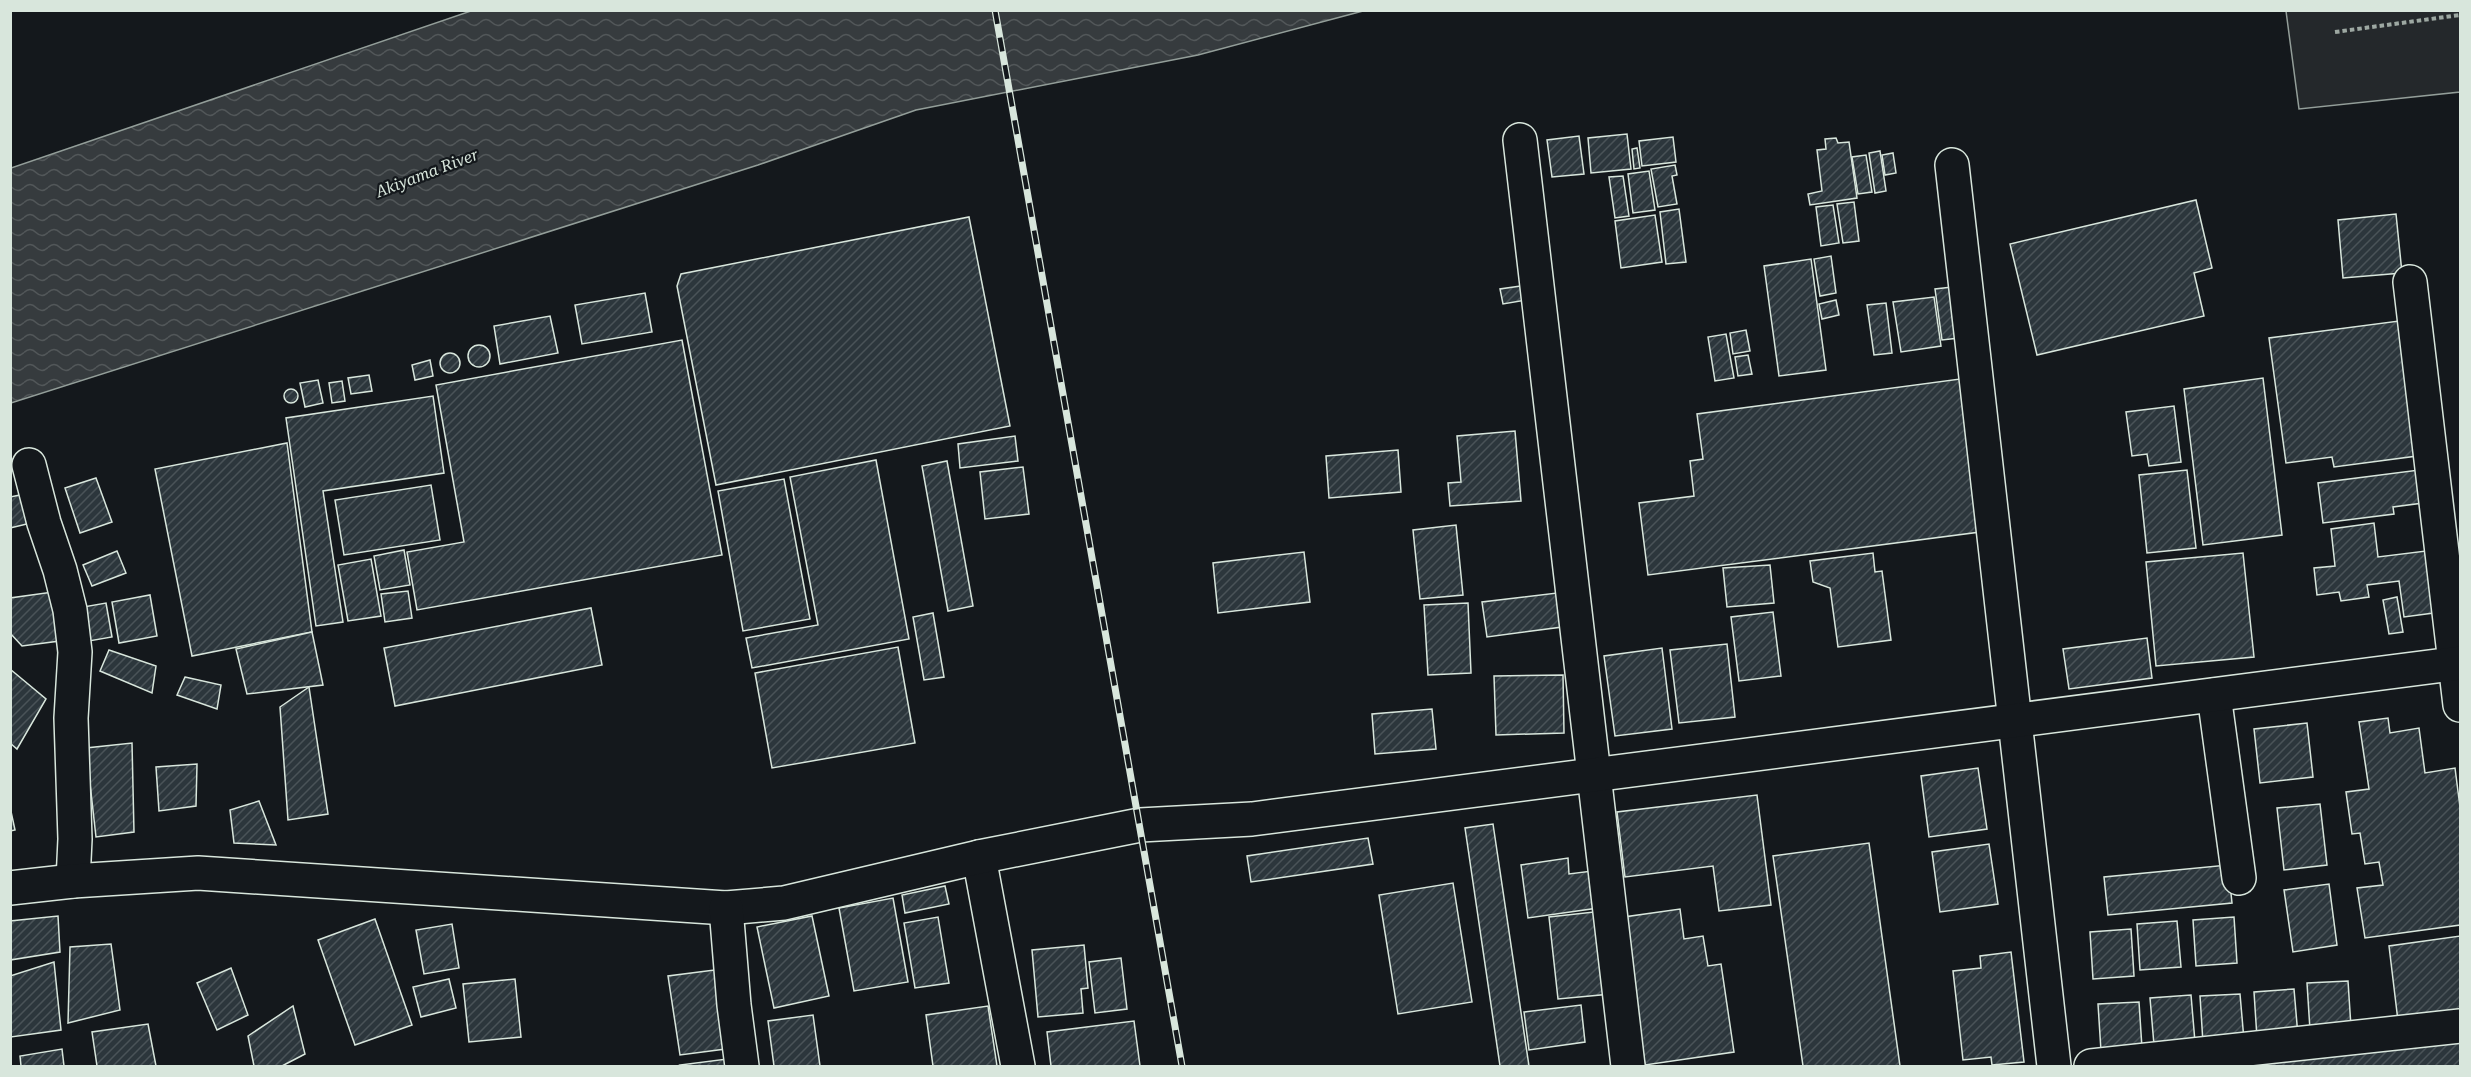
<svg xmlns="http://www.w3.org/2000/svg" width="2471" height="1077" font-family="'Roboto Serif',serif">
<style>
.parking{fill:#24282b;stroke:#939e99;stroke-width:1.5}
.water{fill:url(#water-waves);stroke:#939e99;stroke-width:1.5}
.building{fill:url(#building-hatch);stroke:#d8e6dc;stroke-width:1.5}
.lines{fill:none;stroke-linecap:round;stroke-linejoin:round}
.minor-casing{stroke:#d8e6dc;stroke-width:36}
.path{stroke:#9da8a2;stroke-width:4;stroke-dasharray:4.5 3;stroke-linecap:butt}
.minor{stroke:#14181c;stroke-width:33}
.rail-casing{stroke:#d8e6dc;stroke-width:7}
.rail{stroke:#14181c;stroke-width:4.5;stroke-dasharray:14;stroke-linecap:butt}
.labels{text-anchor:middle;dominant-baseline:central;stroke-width:4.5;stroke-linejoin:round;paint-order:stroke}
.water-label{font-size:16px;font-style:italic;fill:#d8e6dc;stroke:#14181c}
</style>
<defs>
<pattern id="water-waves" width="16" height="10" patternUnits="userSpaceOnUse" patternTransform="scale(1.5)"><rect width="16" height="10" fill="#363b3e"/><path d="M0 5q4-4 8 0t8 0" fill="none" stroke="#525759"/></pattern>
<pattern id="building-hatch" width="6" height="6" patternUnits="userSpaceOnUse" patternTransform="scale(1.5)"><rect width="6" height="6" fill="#2c363c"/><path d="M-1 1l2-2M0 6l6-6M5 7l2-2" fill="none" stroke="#4a5358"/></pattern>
</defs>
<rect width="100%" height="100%" fill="#14181c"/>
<!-- parking -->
<path class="parking" d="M2286,11H2460V92L2299,109Z"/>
<!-- water -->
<path class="water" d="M471,11V10L1363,11L1198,55L916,110L758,165L11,403V168Z"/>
<!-- building -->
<g class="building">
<path d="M1627,134L1631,169L1591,173L1588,138Z"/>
<path d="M1579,136L1584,174L1552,177L1547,140Z"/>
<path d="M1673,137L1676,162L1642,166L1639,141Z"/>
<path d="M1836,138L1838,143L1849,142L1857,198L1810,205L1808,194L1822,191L1817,150L1826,149L1825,139Z"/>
<path d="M1637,148L1640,168L1634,169L1632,149Z"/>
<path d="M1880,151L1886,191L1875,193L1869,153Z"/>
<path d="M1893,153L1896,173L1885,175L1882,155Z"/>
<path d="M1866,155L1872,192L1858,194L1852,157Z"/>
<path d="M1675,165L1677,175L1672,176L1677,204L1658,207L1651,169Z"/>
<path d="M1649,171L1655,210L1633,213L1628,174Z"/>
<path d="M1623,176L1629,216L1615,218L1609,177Z"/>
<path d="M2196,200L2212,268L2194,273L2204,316L2037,355L2010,244Z"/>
<path d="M1854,202L1859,241L1843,243L1837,204Z"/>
<path d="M1833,205L1839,243L1821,246L1816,207Z"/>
<path d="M1679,209L1686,262L1666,264L1660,212Z"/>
<path d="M2396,214L2402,273L2343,278L2338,220Z"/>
<path d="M1655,215L1662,262L1621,268L1615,221Z"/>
<path d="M969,217L1010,426L716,485L677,286L681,274Z"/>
<path d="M1831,256L1836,293L1820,296L1814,259Z"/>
<path d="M1811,259L1826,370L1779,376L1764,266Z"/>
<path d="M1528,285L1531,299L1503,304L1500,289Z"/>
<path d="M1952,287L1959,338L1942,340L1935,289Z"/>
<path d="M645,293L652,332L582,344L575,305Z"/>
<path d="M1934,297L1941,346L1901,352L1893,302Z"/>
<path d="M1836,300L1839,315L1822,319L1819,304Z"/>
<path d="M1886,303L1892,353L1874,355L1867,305Z"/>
<path d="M550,316L558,353L500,364L494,326Z"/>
<path d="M2399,321L2417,456L2334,467L2332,457L2286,463L2269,338Z"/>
<path d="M1746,330L1750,351L1733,354L1730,333Z"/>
<path d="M1726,334L1734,378L1715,381L1708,337Z"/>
<path d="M682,340L722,555L417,610L407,552L464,542L436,385Z"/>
<circle cx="479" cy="356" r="11"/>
<circle cx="450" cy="363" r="10"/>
<path d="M1748,355L1752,374L1738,376L1735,357Z"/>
<path d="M430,360L433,376L415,380L412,365Z"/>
<path d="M369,375L372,391L351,394L348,378Z"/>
<path d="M2263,378L2282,535L2203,545L2184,389Z"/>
<path d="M1960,379L1980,532L1648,575L1639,503L1694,496L1690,461L1703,459L1697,414Z"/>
<path d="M318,380L323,403L305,407L300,383Z"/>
<path d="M342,381L345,401L332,403L329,383Z"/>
<circle cx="291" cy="396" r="7"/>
<path d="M433,396L444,473L323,491L343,622L316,626L286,418Z"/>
<path d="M2174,406L2181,462L2149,466L2147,454L2132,456L2126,412Z"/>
<path d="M1515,431L1521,501L1450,506L1448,483L1461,482L1457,436Z"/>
<path d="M1015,436L1018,461L960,468L958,444Z"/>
<path d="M287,443L312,632L192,656L155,469Z"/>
<path d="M1398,450L1401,492L1329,498L1326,456Z"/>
<path d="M876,460L909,639L752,668L746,638L818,625L790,477Z"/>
<path d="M947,461L973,606L948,611L922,466Z"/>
<path d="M1023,467L1029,514L985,519L980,472Z"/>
<path d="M2187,470L2196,548L2147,553L2139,475Z"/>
<path d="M2419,470L2423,503L2393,507L2394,514L2323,523L2318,483Z"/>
<path d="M96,478L112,522L80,533L65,488Z"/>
<path d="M784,479L810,619L743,631L718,491Z"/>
<path d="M431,485L440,540L344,555L335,500Z"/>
<path d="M20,495L27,524L10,528V497Z"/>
<path d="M2374,523L2378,557L2434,550L2441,612L2404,617L2399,581L2367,585L2369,597L2341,601L2339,592L2317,595L2314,568L2335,566L2331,529Z"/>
<path d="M1456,525L1463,595L1420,599L1413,530Z"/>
<path d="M404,550L410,585L380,590L374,556Z"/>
<path d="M117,551L126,573L92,586L83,565Z"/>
<path d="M1304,552L1310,602L1218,613L1213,563Z"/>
<path d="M1873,553L1875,572L1882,571L1891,640L1838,647L1830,588L1813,582L1810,561Z"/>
<path d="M2243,553L2254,657L2156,666L2146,562Z"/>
<path d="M371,559L381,616L348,621L338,565Z"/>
<path d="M1770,565L1774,603L1727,607L1723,568Z"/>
<path d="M60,591L67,640L22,646L10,633V598Z"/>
<path d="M408,591L412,618L385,622L381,594Z"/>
<path d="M1557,593L1562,627L1487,637L1482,602Z"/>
<path d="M150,595L157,636L119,643L112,602Z"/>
<path d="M2397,597L2403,632L2389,634L2383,600Z"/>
<path d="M106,603L112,637L89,641L83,607Z"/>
<path d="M1468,603L1471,673L1428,675L1424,605Z"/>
<path d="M591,608L602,665L395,706L384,648Z"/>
<path d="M1773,612L1781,676L1739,681L1731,617Z"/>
<path d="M933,613L944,677L924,680L913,617Z"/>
<path d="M312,632L323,685L247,694L236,649Z"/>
<path d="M2147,638L2152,678L2069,689L2063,649Z"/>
<path d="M1727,644L1735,717L1679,723L1670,650Z"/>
<path d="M898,647L915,743L772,768L755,673Z"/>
<path d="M1662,648L1672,729L1615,736L1604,656Z"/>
<path d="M109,650L156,666L152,693L100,671Z"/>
<path d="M10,669L46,699L17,749L10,743Z"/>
<path d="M1563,675L1564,733L1496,735L1494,676Z"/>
<path d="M185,677L221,685L217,709L177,695Z"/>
<path d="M309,687L328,814L288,820L280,707Z"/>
<path d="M1432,709L1436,749L1375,754L1372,714Z"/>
<path d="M2388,718L2390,733L2419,728L2425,773L2455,768L2460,807V925L2365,938L2357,888L2383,885L2379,862L2365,864L2360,833L2352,834L2346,792L2369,789L2359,722Z"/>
<path d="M2307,723L2313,777L2260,783L2254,729Z"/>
<path d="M132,743L134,832L96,837L86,748Z"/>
<path d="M197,764L196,806L159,811L156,767Z"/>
<path d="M1978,768L1987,829L1929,837L1921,776Z"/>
<path d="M1757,795L1771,905L1719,911L1713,866L1625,877L1617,812Z"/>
<path d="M259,801L276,845L234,843L230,810Z"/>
<path d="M2320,804L2327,865L2284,870L2277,808Z"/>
<path d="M10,807L15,830L10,831Z"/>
<path d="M1493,824L1529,1066H1500L1465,828Z"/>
<path d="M1368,838L1373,864L1251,882L1247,856Z"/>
<path d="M1869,843L1900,1066H1803L1773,856Z"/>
<path d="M1989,844L1998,904L1940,912L1932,852Z"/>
<path d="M1568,858L1569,874L1600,870L1605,907L1528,918L1521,865Z"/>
<path d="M2228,865L2232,903L2108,915L2104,877Z"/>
<path d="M1453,883L1472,1002L1398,1014L1379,895Z"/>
<path d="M2329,884L2337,945L2293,952L2284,890Z"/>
<path d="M945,886L949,904L905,913L902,895Z"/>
<path d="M893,898L908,982L854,991L839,908Z"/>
<path d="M1680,909L1684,939L1703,936L1708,966L1721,964L1734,1052L1645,1065L1624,917Z"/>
<path d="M1603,911L1611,994L1558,999L1549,917Z"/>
<path d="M58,916L60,952L10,960V921Z"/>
<path d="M812,916L829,996L774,1008L757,927Z"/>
<path d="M938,917L949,983L915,988L904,923Z"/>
<path d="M2234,917L2237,963L2196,966L2193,920Z"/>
<path d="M375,919L412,1025L355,1045L318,940Z"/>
<path d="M2177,921L2181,967L2140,970L2137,924Z"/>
<path d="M452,924L459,968L424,974L416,930Z"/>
<path d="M2131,929L2134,976L2093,979L2090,932Z"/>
<path d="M2460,936V1013L2398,1021L2389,946Z"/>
<path d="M111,944L120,1010L68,1023L70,947Z"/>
<path d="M1084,945L1088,988L1081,989L1083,1013L1038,1017L1032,950Z"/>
<path d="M2011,952L2024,1062L1992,1065L1991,1057L1963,1060L1953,971L1981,968L1980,956Z"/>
<path d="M1121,958L1127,1009L1095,1013L1089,962Z"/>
<path d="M54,962L61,1030L11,1037L10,976Z"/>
<path d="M231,968L248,1015L217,1030L197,983Z"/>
<path d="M722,969L733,1048L680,1055L668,976Z"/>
<path d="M449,979L456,1008L421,1017L413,987Z"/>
<path d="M515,979L521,1037L469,1042L463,984Z"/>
<path d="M2348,981L2351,1027L2310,1030L2307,983Z"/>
<path d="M2294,989L2298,1036L2257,1038L2254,992Z"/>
<path d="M2240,994L2244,1040L2203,1043L2200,996Z"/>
<path d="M2191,995L2195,1042L2154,1045L2150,998Z"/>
<path d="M2139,1002L2142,1048L2101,1051L2098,1004Z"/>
<path d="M1581,1005L1585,1042L1529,1050L1524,1012Z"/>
<path d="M293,1006L305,1054L282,1066H254L248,1036Z"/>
<path d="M988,1006L997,1066H933L926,1015Z"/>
<path d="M813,1015L820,1066H774L768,1021Z"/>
<path d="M1134,1021L1140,1066H1051L1047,1032Z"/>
<path d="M148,1024L156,1066H97L92,1032Z"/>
<path d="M2460,1041V1066H2247Z"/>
<path d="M62,1049L64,1066H21L20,1056Z"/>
<path d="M727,1059L728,1066H681L680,1065Z"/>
</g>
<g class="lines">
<defs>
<g id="minor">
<path d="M1520,140L1628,1066"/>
<path d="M1952,165L2054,1066"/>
<path d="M2410,282L2460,705"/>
<path d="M29,465L44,523L60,570L70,610L75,652L71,718L75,839L73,881"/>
<path d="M2214,695L2239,878"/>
<path d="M979,857L1018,1066"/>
<path d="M10,888L73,881L198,873L726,908L784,903L979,857L1140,825L1252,819L2460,663"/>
<path d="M726,908L734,1005L742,1066"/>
<path d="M2091,1066L2460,1026"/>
</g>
</defs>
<!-- minor casing -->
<use href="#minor" class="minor-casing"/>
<!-- path -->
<path class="path" d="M2335,32L2460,15"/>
<!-- minor -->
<use href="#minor" class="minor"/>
<defs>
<path id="rail" d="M995,10L1182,1066"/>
</defs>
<!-- rail casing -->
<use href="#rail" class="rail-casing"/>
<!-- rail -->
<use href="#rail" class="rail"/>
</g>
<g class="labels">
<!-- water labels -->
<g class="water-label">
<text transform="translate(427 173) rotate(-21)">Akiyama River</text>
</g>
</g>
<!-- border -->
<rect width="2471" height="1077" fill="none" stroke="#d8e6dc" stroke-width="24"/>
</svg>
